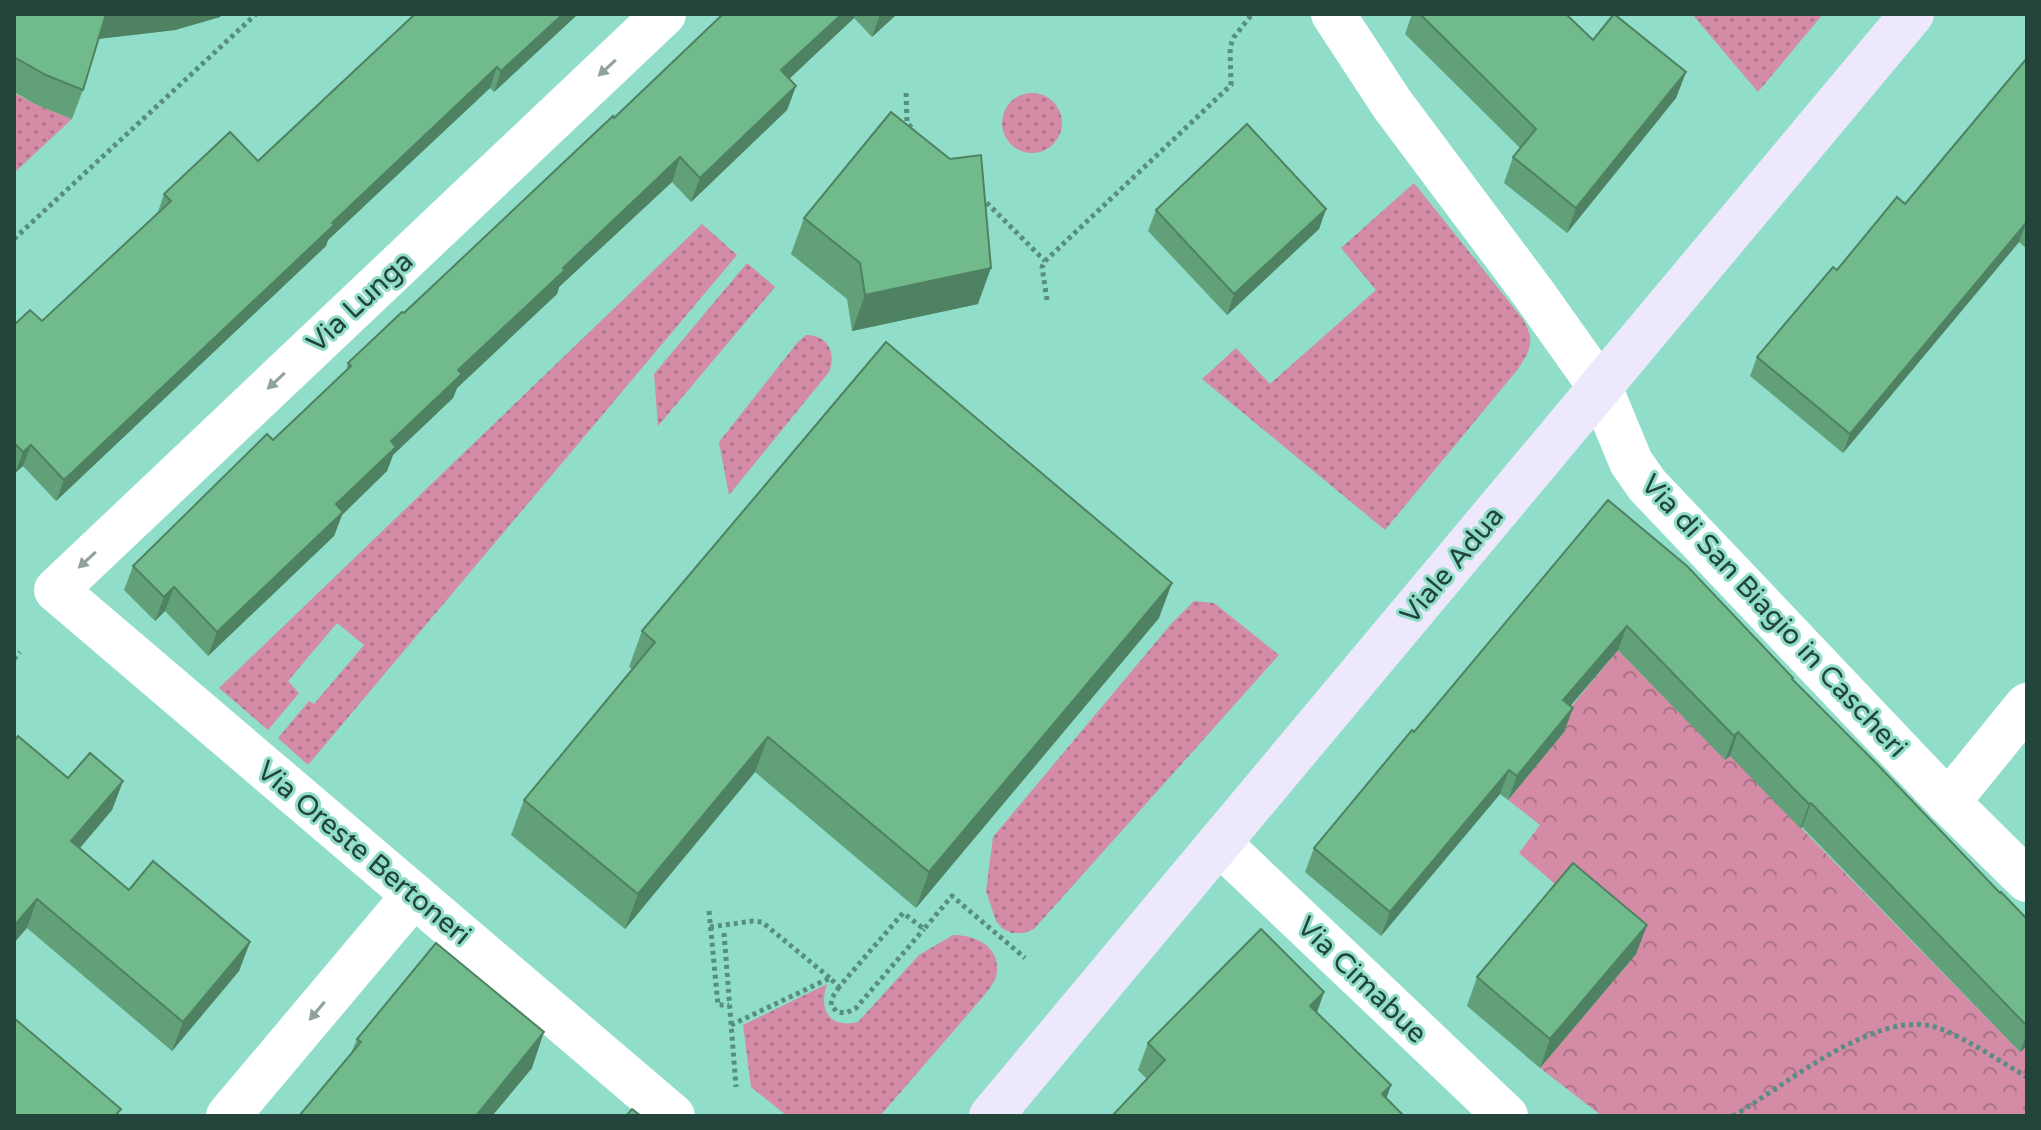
<svg xmlns="http://www.w3.org/2000/svg" width="2041" height="1130" font-family="'Varela Round',sans-serif">
<style>
.grass{fill:url(#grass-dots)}
.park{fill:url(#park-crowns)}
.lines{fill:none;stroke-linecap:round;stroke-linejoin:round}
.path{stroke:#578e7f;stroke-width:5;stroke-dasharray:4 4;stroke-linecap:butt}
.minor{stroke:#fff;stroke-width:44}
.tertiary{stroke:#fff;stroke-width:44}
.secondary{stroke:#ede8fc;stroke-width:44}
.wall{fill:#61a078}
.shaded-wall{fill:#4f8262}
.building{fill:#71ba8c;stroke:#4f8262;stroke-width:2}
.oneway{fill:#91a29d}
.labels{text-anchor:middle;dominant-baseline:central;stroke-width:6;stroke-linejoin:round;paint-order:stroke}
.street-label{font-size:28px;fill:#23443b;stroke:#90dec9}
</style>
<defs>
<pattern id="grass-dots" width="8" height="8" patternUnits="userSpaceOnUse" patternTransform="scale(2)"><rect width="8" height="8" fill="#d38ba6"/><path d="M2 2h.1M6 6h.1" fill="none" stroke="#ab7388" stroke-width="1.8" stroke-linecap="round"/></pattern>
<pattern id="park-crowns" width="20" height="18" patternUnits="userSpaceOnUse" patternTransform="scale(2)"><rect width="20" height="18" fill="#d38ba6"/><path d="M2 6a3 3 0 1 1 6 0M12 15a3 3 0 1 1 6 0" fill="none" stroke="#ab7388"/></pattern>
</defs>
<rect width="100%" height="100%" fill="#90dec9"/>
<!-- grass -->
<g class="grass">
<path d="M1692,14H1823L1758,92Z"/>
<circle cx="1032" cy="123" r="30"/>
<path d="M14,93L35,104L72,119L14,173Z"/>
<path d="M1414,183L1522,318C1536,340 1531,349 1518,369L1385,530L1202,379L1236,348L1270,384L1376,290L1341,248Z"/>
<path d="M702,224L737,255L308,765L278,738L309,701L314,704L364,645L337,623L288,681L299,693L268,730L219,688Z"/>
<path d="M747,263L775,287L658,426L654,374Z"/>
<path d="M806,335C827,335 837,352 829,372L729,495L719,442L797,343Z"/>
<path d="M1194,601L1214,603L1279,655L1034,929L1024,933H1012L1003,929L996,921L986,891L993,837L1171,624Z"/>
<path d="M953,935C977,935 1003,948 996,977C993,985 987,992 982,998L880,1116H787L751,1087L743,1025L827,984C818,1010 830,1029 858,1022L919,955Z"/>
</g>
<!-- park -->
<path class="park" d="M1618,650L1725,759L1730,755L2020,1052L2027,1046V1116H1602L1540,1068L1636,954L1519,853L1540,825L1508,800L1564,732L1556,725Z"/>
<g class="lines">
<!-- path -->
<g class="path">
<path d="M906,93L907,122L914,131"/>
<path d="M981,197L1045,261"/>
<path d="M14,239L256,14"/>
<path d="M1047,300L1042,267L1045,261L1231,85L1230,47L1234,37L1252,14"/>
<path d="M14,659L20,652"/>
<path d="M709,911L718,1005H729"/>
<path d="M710,927L753,921L762,922L830,978"/>
<path d="M724,933L736,1087"/>
<path d="M839,987L832,998L831,1005L837,1012L846,1013L856,1008L924,929"/>
<path d="M731,1025L830,978L839,987L903,913L924,929L952,896L1025,958"/>
<path d="M1733,1116C1784,1087 1880,1004 1941,1029C1971,1041 1999,1061 2027,1077"/>
</g>
<!-- minor -->
<g class="minor">
<path d="M664,14L56,590L673,1116"/>
<path d="M1948,802L2027,705"/>
<path d="M1219,843L1506,1116"/>
<path d="M228,1116L414,895"/>
</g>
<!-- tertiary -->
<path class="tertiary" d="M1333,14L1392,104L1534,294L1600,387L1631,462L1647,485L1948,802L2027,880"/>
<!-- secondary -->
<path class="secondary" d="M991,1116L1912,14"/>
</g>
<!-- wall -->
<g class="wall">
<path d="M14,14H222L220,17L175,30L98,39L83,90L72,119L35,104L14,92Z"/>
<path d="M415,14H578L494,92L490,88L328,240L326,246L56,501L23,466L15,473L14,472V325L42,321L157,215L164,194L258,161Z"/>
<path d="M723,14H897L872,37L854,18L789,79L796,86L787,110L691,202L672,182L559,287L557,294L457,388L453,398L393,455L387,471L342,515L334,536L208,656L165,611L155,621L124,590L133,566L273,440L346,371L348,363L614,118Z"/>
<path d="M1412,14H1566L1593,40L1686,72L1676,98L1567,233L1504,183L1513,157L1520,148L1405,34Z"/>
<path d="M2027,58V249L2019,242L1843,453L1750,376L1757,357L1837,270L1905,204Z"/>
<path d="M1326,209L1319,229L1227,315L1148,231L1156,210Z"/>
<path d="M804,218L978,304L852,331L847,299L791,254Z"/>
<path d="M1608,500L1793,680L2000,893L2027,919V1046L2020,1052L1802,827L1800,828L1730,756L1725,760L1618,650L1570,706L1564,732L1508,800L1500,794L1381,936L1305,872L1314,848L1414,732Z"/>
<path d="M1159,618L916,908L755,772L625,929L511,835L524,800L632,669L629,667L642,631Z"/>
<path d="M68,778L123,781L112,810L80,848L129,890L250,942L239,971L172,1051L27,928Z"/>
<path d="M1647,925L1636,954L1540,1068L1467,1006L1477,977Z"/>
<path d="M1324,992L1317,1013L1391,1085L1386,1099L1147,1079L1138,1070L1148,1043Z"/>
<path d="M357,1039L532,1068L492,1116H299L351,1053Z"/>
</g>
<!-- shaded-wall -->
<g class="shaded-wall">
<path d="M106,14H222L220,17L175,30L97,39Z"/>
<path d="M563,14H578L494,92L501,71Z"/>
<path d="M842,14H856L854,18L772,95L781,70Z"/>
<path d="M880,14H897L872,37Z"/>
<path d="M497,67L490,88L328,240L326,246L56,501L64,480L332,223Z"/>
<path d="M1686,72L1676,98L1567,233L1576,208Z"/>
<path d="M796,86L787,110L691,202L700,178Z"/>
<path d="M680,157L672,182L559,287L557,294L457,388L453,398L393,455L387,471L342,515L334,536L208,656L217,632L336,504L391,441L458,370L563,268Z"/>
<path d="M1326,209L1319,229L1227,315L1234,294Z"/>
<path d="M2026,223L2019,242L1843,453L1850,434Z"/>
<path d="M991,268L978,304L852,331L865,295Z"/>
<path d="M31,445L23,466L15,473L23,452Z"/>
<path d="M1172,583L1159,618L916,908L929,872Z"/>
<path d="M174,587L165,611L155,621L164,597Z"/>
<path d="M1627,626L1618,650L1555,724L1563,700Z"/>
<path d="M1573,708L1564,732L1508,800L1517,776Z"/>
<path d="M1738,732L1730,756L1725,760L1734,736Z"/>
<path d="M768,737L755,772L625,929L638,894Z"/>
<path d="M1509,770L1500,794L1381,936L1390,912Z"/>
<path d="M123,781L112,810L61,870L71,841Z"/>
<path d="M1811,803L1802,827L1800,828L1809,804Z"/>
<path d="M37,899L27,928L14,943V926Z"/>
<path d="M1647,925L1636,954L1540,1068L1550,1039Z"/>
<path d="M250,942L239,971L172,1051L183,1022Z"/>
<path d="M1324,992L1314,1020L1310,1006Z"/>
<path d="M544,1032L532,1068L492,1116H476Z"/>
<path d="M2027,1034V1046L2020,1052Z"/>
<path d="M1391,1085L1381,1113L1382,1094Z"/>
</g>
<!-- building -->
<g class="building">
<path d="M14,14H106L83,90L46,75L14,57Z"/>
<path d="M415,14H563L501,71L497,67L332,223L334,225L64,480L31,445L23,452L14,443V325L30,310L42,321L171,201L164,194L230,132L258,161Z"/>
<path d="M723,14H842L781,70L796,86L700,178L680,157L563,268L565,270L458,370L462,374L391,441L396,447L336,504L343,512L217,632L174,587L164,597L133,566L267,434L273,440L351,366L348,363L402,312L404,313L613,116L614,118Z"/>
<path d="M1420,14H1566L1593,40L1614,14L1686,72L1576,208L1513,157L1536,129Z"/>
<path d="M2027,58V224L2026,223L1850,434L1757,357L1833,267L1837,270L1897,197L1905,204Z"/>
<path d="M891,112L950,159L981,155L991,268L865,295L860,263L804,218Z"/>
<path d="M1247,124L1326,209L1234,294L1156,210Z"/>
<path d="M886,342L1172,583L929,872L768,737L638,894L524,800L655,642L642,631Z"/>
<path d="M1608,500L1687,566L1793,678L1792,679L1877,764L2000,893L2001,892L2027,919V1026L1811,803L1809,804L1738,732L1734,736L1627,626L1563,700L1573,708L1517,776L1509,770L1390,912L1314,848L1412,730L1414,732Z"/>
<path d="M18,736L68,778L90,753L123,781L71,841L129,890L153,861L250,942L183,1022L37,899L14,926V741Z"/>
<path d="M1573,863L1647,925L1550,1039L1477,977Z"/>
<path d="M1261,929L1324,992L1310,1006L1391,1085L1382,1094L1404,1116H1112L1165,1060L1148,1043Z"/>
<path d="M436,943L544,1032L476,1116H299L361,1042L357,1039Z"/>
<path d="M14,1018L121,1109L115,1116H14Z"/>
<path d="M632,1109L641,1116H626Z"/>
</g>
<!-- one-way arrows -->
<defs><path id="oneway-solid" d="M-6-.8H1V-3.2L6.5 0L1 3.2V.8H-6Z" transform="scale(2)"/></defs>
<g class="oneway">
<use href="#oneway-solid" transform="translate(607 68) rotate(137)"/>
<use href="#oneway-solid" transform="translate(276 381) rotate(137)"/>
<use href="#oneway-solid" transform="translate(87 560) rotate(137)"/>
<use href="#oneway-solid" transform="translate(317 1011) rotate(130)"/>
</g>
<g class="labels">
<!-- street labels -->
<g class="street-label">
<text transform="translate(360 302) rotate(-43)">Via Lunga</text>
<text transform="translate(1452 565) rotate(-50)">Viale Adua</text>
<text transform="translate(1774 616) rotate(47)">Via di San Biagio in Cascheri</text>
<text transform="translate(364 853) rotate(40)">Via Oreste Bertoneri</text>
<text transform="translate(1362 980) rotate(44)">Via Cimabue</text>
</g>
</g>
<!-- border -->
<rect width="2041" height="1130" fill="none" stroke="#23443b" stroke-width="32"/>
</svg>
